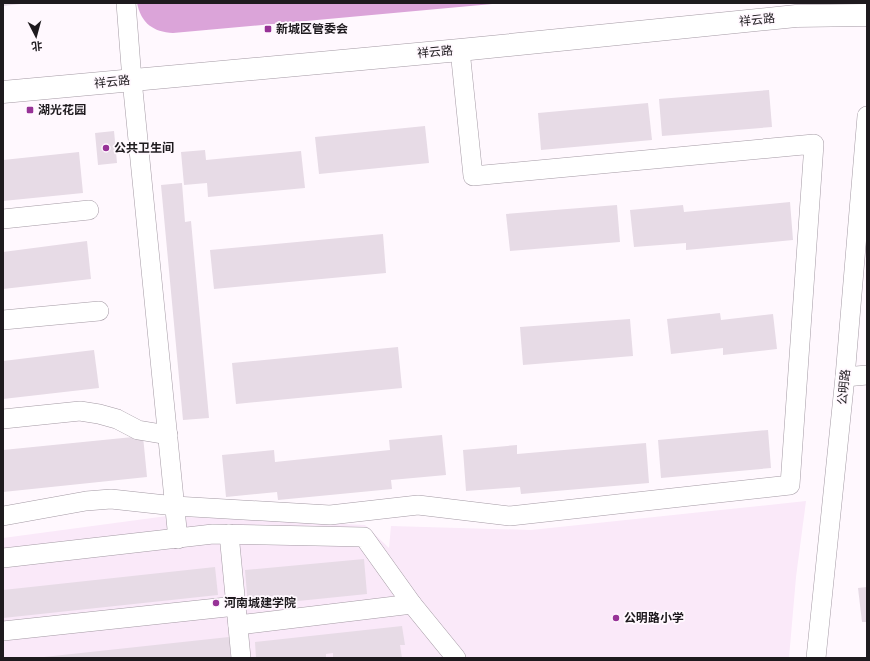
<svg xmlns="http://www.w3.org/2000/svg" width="870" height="661" font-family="'Public Sans','Noto Sans SC',sans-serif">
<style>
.built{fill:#fae9f9}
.forest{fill:#dba4d9}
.building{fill:#e7dbe6}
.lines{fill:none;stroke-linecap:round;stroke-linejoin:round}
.minor-casing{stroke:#a49aa4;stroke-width:20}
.major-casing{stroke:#a49aa4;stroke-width:23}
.minor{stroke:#fff;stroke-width:19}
.major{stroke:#fff;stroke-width:22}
.poi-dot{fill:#973297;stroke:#fff8fe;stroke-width:1.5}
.labels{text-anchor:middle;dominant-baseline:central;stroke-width:3.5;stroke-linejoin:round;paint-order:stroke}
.street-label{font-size:12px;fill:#1e1a1e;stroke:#fff8fe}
.poi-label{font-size:12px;font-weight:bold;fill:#1e1a1e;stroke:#fff8fe;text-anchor:start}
</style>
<rect width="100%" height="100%" fill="#fff8fe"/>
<!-- built -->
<path class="built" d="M806,501L796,577L789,658H3V538L167,516L365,525L389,548L391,526L531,530Z"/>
<!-- forest -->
<path class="forest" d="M137,3H503L173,33C153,32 141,23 137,3Z"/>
<!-- building -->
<g class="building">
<path d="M3,3H21V4L3,6Z"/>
<path d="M769,90L772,127L662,136L659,99Z"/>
<path d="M648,103L652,140L541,150L538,113Z"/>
<path d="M425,126L429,163L319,174L315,137Z"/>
<path d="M114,131L117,163L98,165L95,133Z"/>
<path d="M205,150L206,160L301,151L305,188L208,197L207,183L184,185L181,152Z"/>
<path d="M79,152L83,193L3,201V160Z"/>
<path d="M182,183L185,222L191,221L209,418L183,420L161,185Z"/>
<path d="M790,202L793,240L686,250V243L634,247L630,210L683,205L684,212Z"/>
<path d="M617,205L620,242L510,251L506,214Z"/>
<path d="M383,234L386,273L214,289L210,250Z"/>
<path d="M87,241L91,279L3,289V252Z"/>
<path d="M720,313L721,320L773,314L777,349L723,355V348L671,354L667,319Z"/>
<path d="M630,319L633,356L523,365L520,327Z"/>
<path d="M398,347L402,388L236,404L232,363Z"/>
<path d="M94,350L99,388L3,399V361Z"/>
<path d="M768,430L771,468L661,478L658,440Z"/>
<path d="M442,435L446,475L391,480L392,489L278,500L277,492L226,497L222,455L274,450L275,462L390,450L389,440Z"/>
<path d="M143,436L147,477L3,492V450Z"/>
<path d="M646,443L649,483L521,494L520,487L466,491L463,450L517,445V454Z"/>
<path d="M364,559L367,594L248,606L245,570Z"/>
<path d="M215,567L218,595L3,618V590Z"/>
<path d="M867,587V622H862L858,588Z"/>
<path d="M402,626L405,645H400L402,658H333V653L326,654V658H256L255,642Z"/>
<path d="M229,637L231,658H44V657Z"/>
</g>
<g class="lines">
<defs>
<g id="minor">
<path d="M126,3L132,80L178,539"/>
<path d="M3,219L89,210"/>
<path d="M3,320L99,311"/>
<path d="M845,377L867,375"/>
<path d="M3,419L80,411L99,414L117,419L138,430L168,435"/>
<path d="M3,516L86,501L111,499L175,506L330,515L418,505L510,516L790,485L814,144L473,176L460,50"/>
<path d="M229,534L241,658"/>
<path d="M3,558L213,534L364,537L412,604L456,658"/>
<path d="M238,625L412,604"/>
<path d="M3,631L236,606"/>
<path d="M816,658L845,377L867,116"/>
</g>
<path id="major" d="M3,92L460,50L796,16L867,15"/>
</defs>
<!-- minor casing -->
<use href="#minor" class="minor-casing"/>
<!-- major casing -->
<use href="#major" class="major-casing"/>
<!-- minor -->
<use href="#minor" class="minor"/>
<!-- major -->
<use href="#major" class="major"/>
</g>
<!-- markers -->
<g class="poi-dot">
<rect x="264" y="25" width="8" height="8" rx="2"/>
<rect x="26" y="106" width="8" height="8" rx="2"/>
<circle cx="106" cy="148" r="4"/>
<circle cx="216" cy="603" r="4"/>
<circle cx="616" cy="618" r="4"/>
</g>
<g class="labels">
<!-- street labels -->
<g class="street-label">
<text transform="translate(757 20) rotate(-6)">祥云路</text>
<text transform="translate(435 52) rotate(-5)">祥云路</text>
<text transform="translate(112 82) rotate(-6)">祥云路</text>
<text transform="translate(844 387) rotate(-84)">公明路</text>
</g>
<!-- poi labels -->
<g class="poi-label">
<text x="276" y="29">新城区管委会</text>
<text x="38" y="110">湖光花园</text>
<text x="114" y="148">公共卫生间</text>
<text x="224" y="603">河南城建学院</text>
<text x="624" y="618">公明路小学</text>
</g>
</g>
<!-- border -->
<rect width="870" height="661" fill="none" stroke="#1e1a1e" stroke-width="8"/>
<!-- north arrow -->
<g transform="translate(36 36) rotate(174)" stroke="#fff8fe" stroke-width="3" paint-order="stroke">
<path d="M0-3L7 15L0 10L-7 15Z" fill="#1e1a1e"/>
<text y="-6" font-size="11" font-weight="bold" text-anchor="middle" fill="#1e1a1e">北</text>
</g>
</svg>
